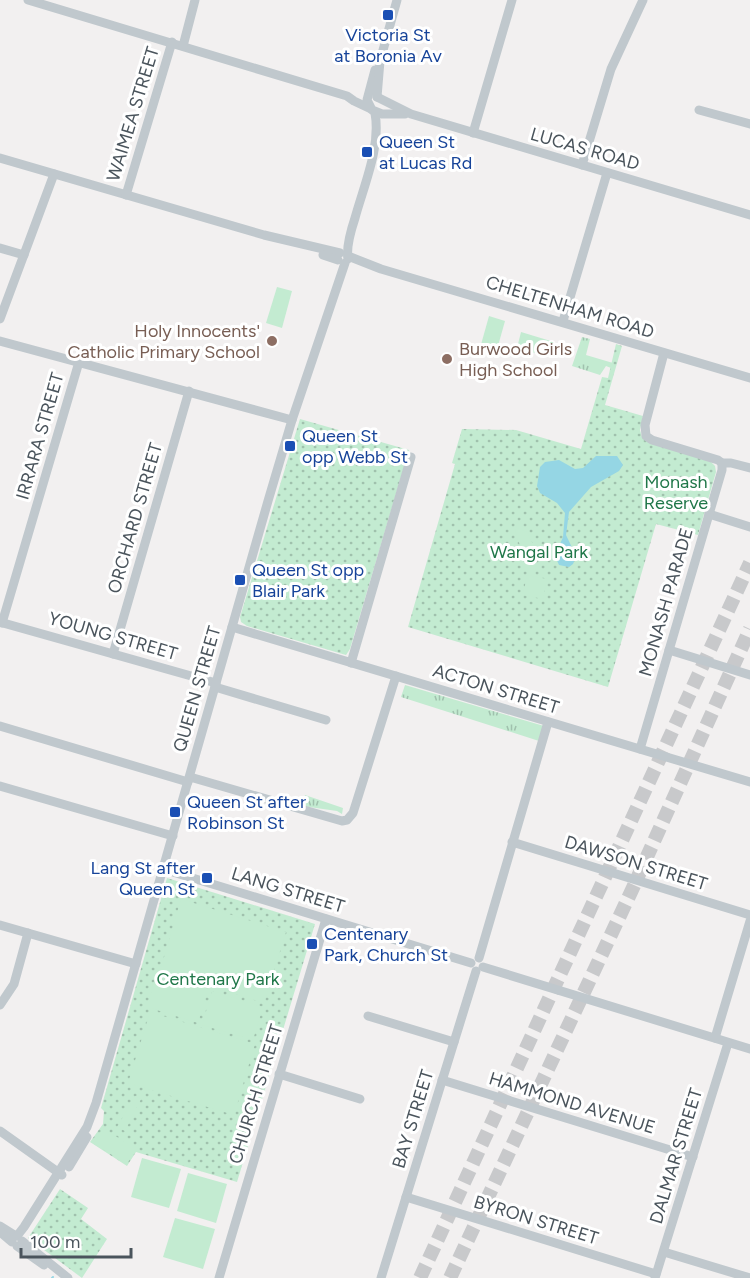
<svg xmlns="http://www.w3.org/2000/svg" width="750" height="1278" font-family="Figtree,sans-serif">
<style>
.grass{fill:url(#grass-tufts)}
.park{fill:url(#park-dots)}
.garden{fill:#c3ebd1}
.water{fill:#95d6e4}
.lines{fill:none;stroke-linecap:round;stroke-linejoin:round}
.stream{stroke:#95d6e4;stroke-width:2}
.highway-tunnel{stroke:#c8c9cb;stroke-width:14;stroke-dasharray:14 7;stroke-linecap:butt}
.minor{stroke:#c0c8cd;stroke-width:9}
.transit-dot{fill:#1a4fb4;stroke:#fff;stroke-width:2}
.education-dot{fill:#8d6e63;stroke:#fff;stroke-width:2}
.labels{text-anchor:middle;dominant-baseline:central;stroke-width:6;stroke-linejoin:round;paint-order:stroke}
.transit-label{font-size:18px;fill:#164399;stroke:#fff;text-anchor:start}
.street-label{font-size:18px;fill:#4a545c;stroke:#fff}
.education-label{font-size:18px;fill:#785e54;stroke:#fff;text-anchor:end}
.park-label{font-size:18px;fill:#207749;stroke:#fff}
</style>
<defs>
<pattern id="grass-tufts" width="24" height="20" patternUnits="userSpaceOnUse" patternTransform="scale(1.5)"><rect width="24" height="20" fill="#c3ebd1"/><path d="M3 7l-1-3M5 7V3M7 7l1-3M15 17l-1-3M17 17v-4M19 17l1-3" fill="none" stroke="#a0c1ad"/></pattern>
<pattern id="park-dots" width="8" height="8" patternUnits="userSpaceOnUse" patternTransform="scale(1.5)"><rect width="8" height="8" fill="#c3ebd1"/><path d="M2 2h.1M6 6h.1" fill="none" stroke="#a0c1ad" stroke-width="1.8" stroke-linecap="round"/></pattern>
</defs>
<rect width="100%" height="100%" fill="#f2f0f0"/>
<!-- grass -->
<g class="grass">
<path d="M582,337L590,339L586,355L613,363L611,368L606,366L600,375L572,366Z"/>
<path d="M405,685L544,726L539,741L401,697Z"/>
<path d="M305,795L343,808L342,814L337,811L302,806Z"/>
</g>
<!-- park -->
<g class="park">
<path d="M616,344L622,346L605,405L643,416L640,430L642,437L711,462L715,466L716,472L698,535L656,524L608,687L408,627L455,464L452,463L462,429L516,430L581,449L602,377L608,378Z"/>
<path d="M300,419L409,450L350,649L346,655L247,626L241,622L240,617Z"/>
<path d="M167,878L315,924L237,1182L136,1152L127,1166L90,1142L103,1124L104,1111L101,1108Z"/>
<path d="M60,1189L88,1208L81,1219L107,1239L82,1278L28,1238Z"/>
</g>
<!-- garden -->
<g class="garden">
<path d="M277,287L292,291L282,328L266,323Z"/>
<path d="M489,316L505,321L496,353L480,348Z"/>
<path d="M521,332L554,342L549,357L517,348Z"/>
<path d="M515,527L527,532L531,541L537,547L535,571H524C528,551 516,545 515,527Z"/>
<path d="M527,575L547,579L543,599L523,595Z"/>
<path d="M181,899L286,932L264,1003L160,971Z"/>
<path d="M156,974L208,989L198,1023L147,1007Z"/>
<path d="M212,991L263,1007L253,1040L202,1025Z"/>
<path d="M150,1012L255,1044L234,1115L128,1083Z"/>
<path d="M135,1096L141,1099L125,1131L117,1127Z"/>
<path d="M103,1128L136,1149L127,1164L94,1144Z"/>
<path d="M142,1158L181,1169L169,1208L131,1197Z"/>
<path d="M188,1173L227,1184L216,1223L177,1211Z"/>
<path d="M175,1218L215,1229L203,1269L163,1257Z"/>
</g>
<!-- water -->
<path class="water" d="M596,456H617L623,465L619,471L591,487L569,512L566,535L576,556L573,564L569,567L559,565L555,556L563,537L565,513L557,503L540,493L537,486L540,467L545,462L559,460L575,469L583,468Z"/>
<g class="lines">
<!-- stream -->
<path class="stream" d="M52,1278L53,1277"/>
<!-- highway-tunnel -->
<g class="highway-tunnel">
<path d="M420,1278L750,563"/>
<path d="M450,1278L631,892L750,629"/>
</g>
<!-- minor -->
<g class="minor">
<path d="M28,0L347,96L354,101L371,109"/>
<path d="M183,46L195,0"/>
<path d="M375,70L367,100L372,110L382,114H405"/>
<path d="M377,97L411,114L750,215"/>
<path d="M377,97L380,61L397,0"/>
<path d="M699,110L750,124"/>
<path d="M473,133L512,0"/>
<path d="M0,158L264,235L340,253"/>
<path d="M582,165L611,69L643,0"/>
<path d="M126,195L172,42"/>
<path d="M0,248L24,255"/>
<path d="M323,255L338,260"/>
<path d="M348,256L381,269L750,378"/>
<path d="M348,259C346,247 351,230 355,218C364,185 381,147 375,113"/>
<path d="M0,319L54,174"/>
<path d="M563,321L607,173"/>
<path d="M0,341L292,420"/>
<path d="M664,353L645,425L646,436L652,440L718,460L722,463H731L750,468"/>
<path d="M709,514L750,527"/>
<path d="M0,622L216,683"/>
<path d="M2,623L79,362"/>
<path d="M232,627L750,782"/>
<path d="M669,650L750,675"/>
<path d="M113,654L189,391"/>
<path d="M351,663L411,457"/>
<path d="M215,687L326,720"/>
<path d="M0,726L188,782"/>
<path d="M640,749L722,470V463"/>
<path d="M190,777L342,821L347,820L353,813L396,676"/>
<path d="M0,786L173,836"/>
<path d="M512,842L750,915"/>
<path d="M163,869L471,963"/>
<path d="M0,925L136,964"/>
<path d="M479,958L548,722"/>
<path d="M483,967L750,1049"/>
<path d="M0,1005L14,984L28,933"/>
<path d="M368,1016L454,1042"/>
<path d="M715,1038L750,921"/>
<path d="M279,1074L360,1099"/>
<path d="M442,1080L693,1157"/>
<path d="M0,1131L62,1175"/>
<path d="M69,1167L87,1137"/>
<path d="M406,1197L656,1274"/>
<path d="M0,1226L16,1236"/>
<path d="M0,1232L12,1242"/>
<path d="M17,1236L24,1227L87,1127L96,1103L268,501L292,420L345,263"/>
<path d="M22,1241L68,1278"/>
<path d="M17,1246L44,1265"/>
<path d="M664,1252L750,1278"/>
<path d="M219,1278L326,919"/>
<path d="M381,1278L476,971"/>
<path d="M655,1278L728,1043"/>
</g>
</g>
<!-- markers -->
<g class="transit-dot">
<rect x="382" y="9" width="12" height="12" rx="3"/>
<rect x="361" y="146" width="12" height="12" rx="3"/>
<rect x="284" y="440" width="12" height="12" rx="3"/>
<rect x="234" y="574" width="12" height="12" rx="3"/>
<rect x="169" y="806" width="12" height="12" rx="3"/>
<rect x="201" y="872" width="12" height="12" rx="3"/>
<rect x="306" y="938" width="12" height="12" rx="3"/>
</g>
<g class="education-dot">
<circle cx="272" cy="341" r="6"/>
<circle cx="447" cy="359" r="6"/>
</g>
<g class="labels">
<!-- transit labels -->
<g class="transit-label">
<text x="388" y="35" text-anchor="middle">Victoria St<tspan x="388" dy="21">at Boronia Av</tspan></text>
<text x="379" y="142">Queen St<tspan x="379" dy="21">at Lucas Rd</tspan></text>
<text x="302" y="436">Queen St<tspan x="302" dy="21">opp Webb St</tspan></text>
<text x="252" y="570">Queen St opp<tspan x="252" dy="21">Blair Park</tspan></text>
<text x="187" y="802">Queen St after<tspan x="187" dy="21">Robinson St</tspan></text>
<text x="195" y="868" text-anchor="end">Lang St after<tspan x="195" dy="21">Queen St</tspan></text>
<text x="324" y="934">Centenary<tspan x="324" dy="21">Park, Church St</tspan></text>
</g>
<!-- street labels -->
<g class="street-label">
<text transform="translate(133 114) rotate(-73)">WAIMEA STREET</text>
<text transform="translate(585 149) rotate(16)">LUCAS ROAD</text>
<text transform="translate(570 307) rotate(17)">CHELTENHAM ROAD</text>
<text transform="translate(40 436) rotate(-74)">IRRARA STREET</text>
<text transform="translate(135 518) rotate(-74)">ORCHARD STREET</text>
<text transform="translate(666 602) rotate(-74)">MONASH PARADE</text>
<text transform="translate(113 636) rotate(16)">YOUNG STREET</text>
<text transform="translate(197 689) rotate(-74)">QUEEN STREET</text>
<text transform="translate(496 689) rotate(17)">ACTON STREET</text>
<text transform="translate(636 863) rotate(17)">DAWSON STREET</text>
<text transform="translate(288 890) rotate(17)">LANG STREET</text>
<text transform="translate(256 1094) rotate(-73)">CHURCH STREET</text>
<text transform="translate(572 1103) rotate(17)">HAMMOND AVENUE</text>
<text transform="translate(413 1119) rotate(-73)">BAY STREET</text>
<text transform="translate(676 1156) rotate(-73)">DALMAR STREET</text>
<text transform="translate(536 1220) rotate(17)">BYRON STREET</text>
</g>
<!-- education labels -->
<g class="education-label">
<text x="260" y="331">Holy Innocents'<tspan x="260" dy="21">Catholic Primary School</tspan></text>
<text x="459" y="349" text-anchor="start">Burwood Girls<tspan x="459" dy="21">High School</tspan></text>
</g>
<!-- park labels -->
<g class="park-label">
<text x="676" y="482">Monash<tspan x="676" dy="21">Reserve</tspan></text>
<text x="539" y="552">Wangal Park</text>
<text x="218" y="979">Centenary Park</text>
</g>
</g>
<!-- scale -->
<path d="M21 1248v9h110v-9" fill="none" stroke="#4a545c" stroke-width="3"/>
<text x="30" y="1248" font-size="18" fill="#4a545c" stroke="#ffffff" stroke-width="4.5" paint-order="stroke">100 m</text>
</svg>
